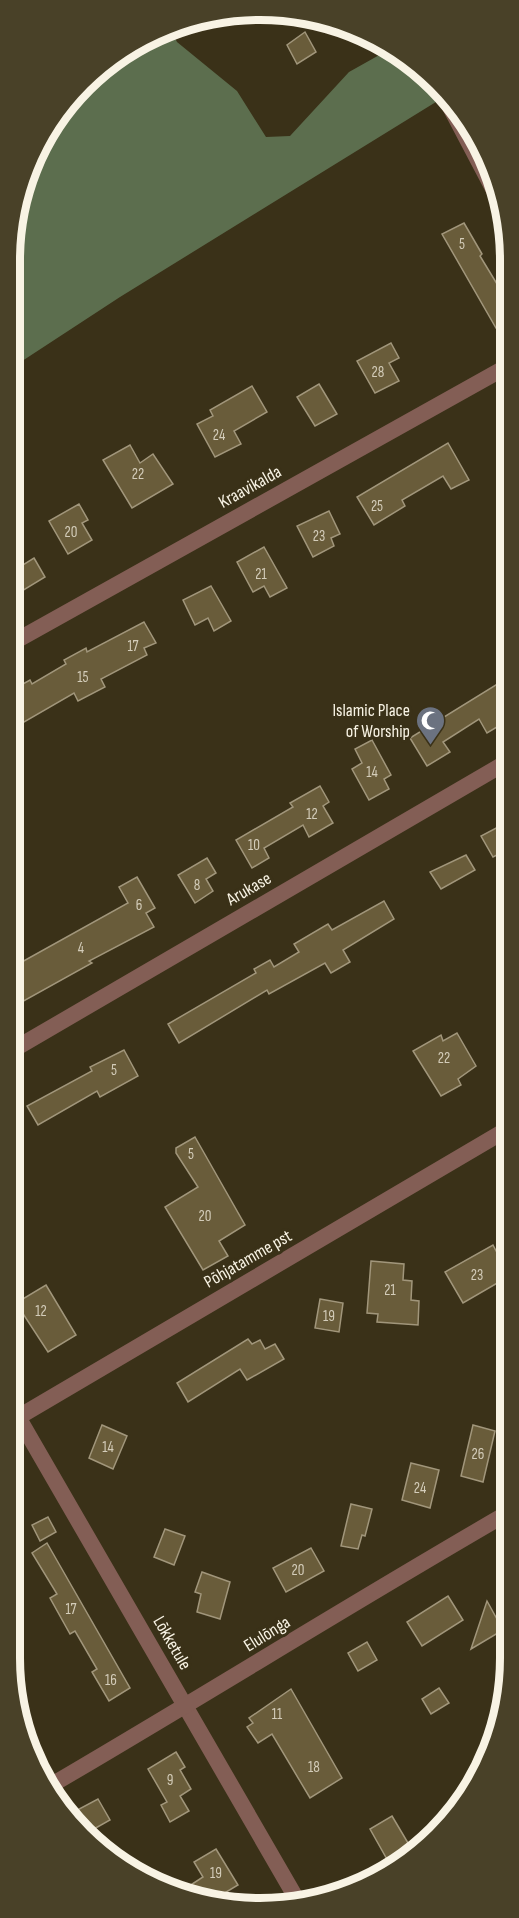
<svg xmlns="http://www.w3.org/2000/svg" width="519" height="1918" font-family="'Sofia Sans Condensed',sans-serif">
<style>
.forest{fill:#5c6e4e}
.building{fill:#695c3a;stroke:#a1967b;stroke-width:1.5}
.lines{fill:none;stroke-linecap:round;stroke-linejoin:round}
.minor{stroke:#835e55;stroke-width:16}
.labels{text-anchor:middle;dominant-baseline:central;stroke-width:6;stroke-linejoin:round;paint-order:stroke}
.number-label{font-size:15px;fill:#d4cdba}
.street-label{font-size:18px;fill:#f8f3e4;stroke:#3a3118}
.poi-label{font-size:18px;fill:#f8f3e4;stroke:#3a3118;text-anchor:end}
.rim{fill:none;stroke:#f8f3e4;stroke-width:8}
</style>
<rect width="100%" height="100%" fill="#3a3118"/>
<!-- forest -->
<path class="forest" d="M171,30L177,42L237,91L266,137L290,136L349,72L390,49L436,82L444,97L120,297L13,367L14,211L51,121L120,51Z"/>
<!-- building -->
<g class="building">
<path d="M305,32L316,52L297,64L287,45Z"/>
<path d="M464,223L482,254L480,256L508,302V321L496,328L442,234Z"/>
<path d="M391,343L399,358L389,363L399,381L375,393L357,361Z"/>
<path d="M319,384L337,414L315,426L297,397Z"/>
<path d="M252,386L267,412L234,431L241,444L215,457L197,424L213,416L210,410Z"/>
<path d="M448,443L469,480L451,489L443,476L402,500L405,506L374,525L357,497Z"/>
<path d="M130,445L140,463L153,454L173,484L132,508L103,460Z"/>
<path d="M79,504L88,520L82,523L92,540L68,554L49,521Z"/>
<path d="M329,511L340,534L331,538L334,546L313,557L297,526Z"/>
<path d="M264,547L287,588L270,597L264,586L253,592L237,562Z"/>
<path d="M34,558L45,577L22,591L13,571Z"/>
<path d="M211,586L231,621L214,631L208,618L195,625L183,600Z"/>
<path d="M144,622L156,643L144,648L147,655L101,679L105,687L78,701L74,693L12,729V690L30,680L32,684L66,664L64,660L86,648L87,652Z"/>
<path d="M499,683L507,696V721L487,733L479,719L443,742L450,752L427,766L410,738Z"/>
<path d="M372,740L391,775L384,779L389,789L369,800L352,769L362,763L355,749Z"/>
<path d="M320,786L329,802L323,806L333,823L309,837L303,825L264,848L269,858L252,868L236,840L293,807L290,803Z"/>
<path d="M500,826L507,839V850L493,857L481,836Z"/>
<path d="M466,855L475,870L441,889L430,872Z"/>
<path d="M207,858L216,873L206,879L213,891L195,903L178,875Z"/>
<path d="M137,877L155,908L146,913L154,927L89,961L92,963L11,1008V968L128,903L119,887Z"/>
<path d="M384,901L394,919L343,950L350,962L331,973L325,963L269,994L267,990L179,1043L168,1024L256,973L254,969L270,960L274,967L299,952L294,944L328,924L332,930Z"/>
<path d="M457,1033L476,1066L458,1079L461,1085L441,1096L413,1051L441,1035L443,1041Z"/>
<path d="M124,1050L138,1076L100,1097L97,1091L38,1125L27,1106L92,1071L90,1067Z"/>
<path d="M195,1137L245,1225L219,1241L228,1256L203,1270L165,1207L198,1187L176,1153V1148Z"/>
<path d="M493,1245L506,1270V1278L463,1303L445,1272Z"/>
<path d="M371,1261L404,1264L403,1280L412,1281L411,1300L419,1301L418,1325L377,1322L378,1314L367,1313Z"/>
<path d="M46,1285L76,1335L48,1352L16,1303Z"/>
<path d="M320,1299L343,1303L339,1332L315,1328Z"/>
<path d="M248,1339L252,1344L260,1340L265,1349L275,1344L284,1359L247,1380L240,1369L188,1402L177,1383Z"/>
<path d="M102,1425L127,1436L113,1469L89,1458Z"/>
<path d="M473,1425L495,1431L483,1482L461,1476Z"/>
<path d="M411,1463L439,1470L430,1508L402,1500Z"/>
<path d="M351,1504L372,1509L365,1536L362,1535L358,1549L341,1546Z"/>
<path d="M48,1517L56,1532L40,1541L32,1525Z"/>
<path d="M165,1529L185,1536L174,1565L154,1557Z"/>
<path d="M47,1543L130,1688L109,1701L92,1672L97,1669L75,1631L70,1634L50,1598L57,1594L32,1553Z"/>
<path d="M311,1548L324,1571L286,1592L273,1568Z"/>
<path d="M202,1572L230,1582L220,1619L197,1612L201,1594L195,1592Z"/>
<path d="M448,1596L463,1620L422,1646L407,1622Z"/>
<path d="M487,1601L503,1630L471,1649Z"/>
<path d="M367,1642L377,1660L358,1671L348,1653Z"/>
<path d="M439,1688L449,1703L431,1714L422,1699Z"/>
<path d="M291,1689L342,1778L310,1798L272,1734L258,1743L247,1727L253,1723L249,1718Z"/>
<path d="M176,1752L185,1767L180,1770L191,1789L180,1796L189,1811L170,1822L161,1805L167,1802L148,1769Z"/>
<path d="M98,1799L110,1820L85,1834L71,1824L66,1816Z"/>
<path d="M392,1816L411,1848L388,1861L370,1829Z"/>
<path d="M216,1849L238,1885L213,1900L180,1892L203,1877L194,1862Z"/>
</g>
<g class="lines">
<!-- minor -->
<g class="minor">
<path d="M439,86L500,202"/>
<path d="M12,643L508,366"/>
<path d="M11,1051L507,762"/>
<path d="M10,1403L299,1903"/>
<path d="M10,1422L506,1130"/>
<path d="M48,1787C202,1697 352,1603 506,1514"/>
</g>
</g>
<!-- icons -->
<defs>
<symbol id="mosque-pin" viewBox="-11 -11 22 30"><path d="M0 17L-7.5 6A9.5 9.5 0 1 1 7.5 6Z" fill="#6b7280" stroke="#3a3118"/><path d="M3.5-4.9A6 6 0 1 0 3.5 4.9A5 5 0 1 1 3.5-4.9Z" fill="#fff"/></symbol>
</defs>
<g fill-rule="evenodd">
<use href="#mosque-pin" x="414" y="704" width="33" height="45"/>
</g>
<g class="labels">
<!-- number labels -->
<g class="number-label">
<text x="462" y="244">5</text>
<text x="378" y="372">28</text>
<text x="219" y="435">24</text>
<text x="138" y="474">22</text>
<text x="377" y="506">25</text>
<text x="71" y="532">20</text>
<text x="319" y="536">23</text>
<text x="261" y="574">21</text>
<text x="133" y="646">17</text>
<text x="83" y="677">15</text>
<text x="372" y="772">14</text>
<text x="312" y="814">12</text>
<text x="254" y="845">10</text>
<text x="197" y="885">8</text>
<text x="139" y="905">6</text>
<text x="81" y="948">4</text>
<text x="444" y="1058">22</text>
<text x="114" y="1070">5</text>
<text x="191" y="1154">5</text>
<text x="205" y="1216">20</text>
<text x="477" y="1275">23</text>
<text x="390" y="1290">21</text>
<text x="41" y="1311">12</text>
<text x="329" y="1316">19</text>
<text x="108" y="1447">14</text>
<text x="478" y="1454">26</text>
<text x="420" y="1488">24</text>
<text x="298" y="1570">20</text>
<text x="71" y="1609">17</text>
<text x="111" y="1680">16</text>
<text x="277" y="1714">11</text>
<text x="314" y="1767">18</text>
<text x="170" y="1780">9</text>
<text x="216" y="1873">19</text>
</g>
<!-- street labels -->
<g class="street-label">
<text transform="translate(250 487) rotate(-29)">Kraavikalda</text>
<text transform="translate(249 889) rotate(-30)">Arukase</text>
<text transform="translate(248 1259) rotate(-30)">Põhjatamme pst</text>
<text transform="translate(267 1634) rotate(-32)">Elulõnga</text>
<text transform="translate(172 1643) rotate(60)">Lõkketule</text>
</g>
<!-- poi labels -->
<g class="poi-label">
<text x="410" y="710">Islamic Place<tspan x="410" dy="21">of Worship</tspan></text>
</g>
</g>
<!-- crop -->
<path d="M0 0H519V1918H0ZM260 20H260A240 240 0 0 1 500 260V1658A240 240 0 0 1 260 1898H260A240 240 0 0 1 20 1658V260A240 240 0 0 1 260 20Z" fill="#494128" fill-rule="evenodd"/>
<path class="rim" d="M260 20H260A240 240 0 0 1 500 260V1658A240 240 0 0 1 260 1898H260A240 240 0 0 1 20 1658V260A240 240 0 0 1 260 20Z"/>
</svg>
